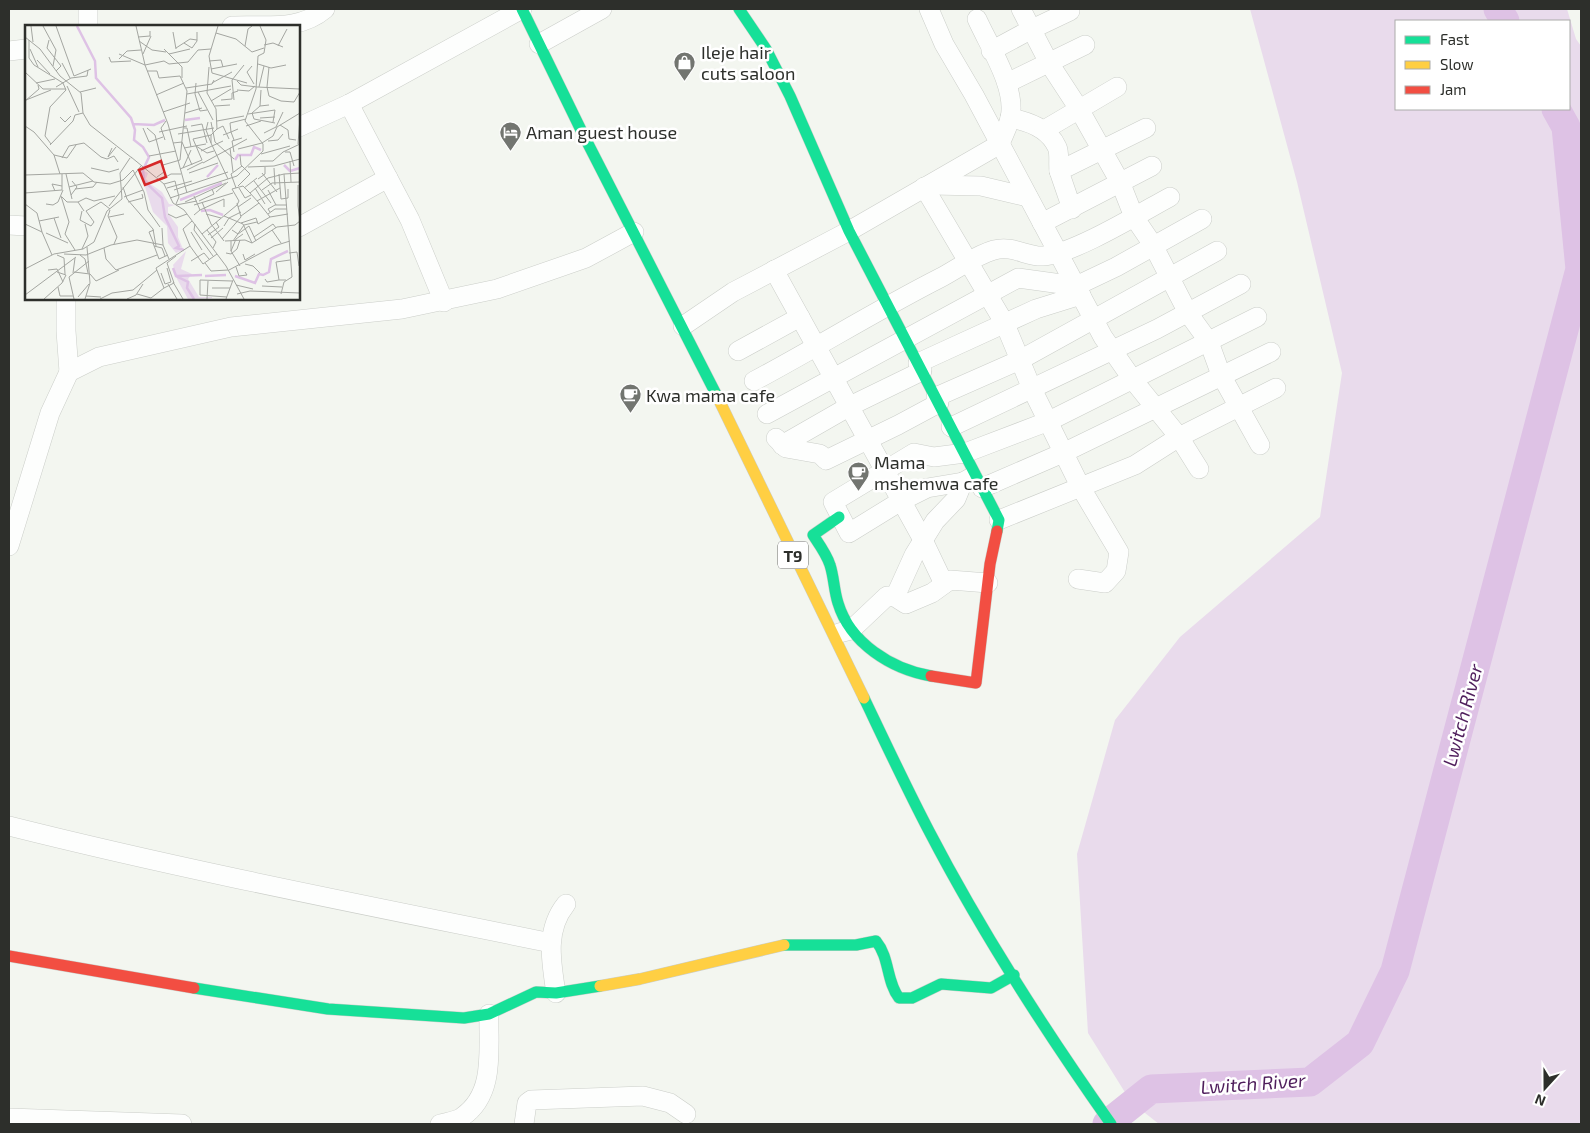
<svg xmlns="http://www.w3.org/2000/svg" width="1590" height="1133" font-family="'Exo 2',sans-serif">
<style>
.grass{fill:#e9dbec;fill-rule:evenodd}
.lines{fill:none;stroke-linecap:round;stroke-linejoin:round}
.river{stroke:#dec2e5;stroke-width:29}
.street-casing{stroke:#cbcec9;stroke-width:20}
.fast-casing{stroke:#cbcec9;stroke-width:12}
.slow-casing{stroke:#cbcec9;stroke-width:12}
.jam-casing{stroke:#cbcec9;stroke-width:12}
.street{stroke:#fdfefd;stroke-width:19}
.fast{stroke:#16e098;stroke-width:11}
.slow{stroke:#ffcf43;stroke-width:11}
.jam{stroke:#f24e42;stroke-width:11}
.labels{text-anchor:middle;dominant-baseline:central;stroke-width:5;stroke-linejoin:round;paint-order:stroke}
.shield{fill:#fff;stroke:#6c6d6b;stroke-width:1}
.shield-label{font-size:16px;font-weight:bold;fill:#2d2f2b}
.poi-label{font-size:18px;fill:#2d2f2b;stroke:#fff;text-anchor:start}
.water-label{font-size:19px;font-style:italic;fill:#4f1e5c;stroke:#fff}
.inset-river{fill:none;stroke:#dec2e5;stroke-width:2.5}
.inset-road{fill:none;stroke:#a4a6a1;stroke-width:1}
.view{fill:#d62828;fill-opacity:0.15;stroke:#d62828;stroke-width:2.5}
.inset-edge{fill:none;stroke:#2d2f2b;stroke-width:2.5}
</style>
<rect width="100%" height="100%" fill="#f3f6f0"/>
<!-- grass -->
<path class="grass" d="M1250,9H1567L1576,39L1581,46V1124H1159L1131,1102L1088,1033L1077,854L1115,720L1180,637L1320,517L1342,373L1297,182ZM1396,21H1569V109H1396Z"/>
<g class="lines">
<!-- river -->
<g class="river">
<path d="M1498,9L1505,21"/>
<path d="M1107,1124L1151,1089L1310,1082L1360,1043L1395,971L1580,269L1566,127L1556,109"/>
</g>
<defs>
<g id="street">
<path d="M929,9L944,44L974,95L1103,337L1133,380L1179,437L1199,469"/>
<path d="M1021,9L1049,63L1079,109L1121,184L1134,217L1153,245L1188,313L1209,342L1221,375L1260,445"/>
<path d="M88,26V9"/>
<path d="M232,26C264,24 298,32 325,9"/>
<path d="M539,44L602,9"/>
<path d="M9,51L26,49"/>
<path d="M991,51L1030,30L1070,11"/>
<path d="M1007,83L1085,45"/>
<path d="M349,104L410,220L444,302"/>
<path d="M1010,118C1028,121 1049,129 1057,147C1060,153 1058,164 1059,171"/>
<path d="M299,127L349,104L522,9"/>
<path d="M1044,130L1117,87"/>
<path d="M931,185L981,186L1028,197"/>
<path d="M924,187L1005,324L1032,389L1081,488L1119,552L1116,571L1105,583L1078,579"/>
<path d="M1072,209L1059,171L1146,128"/>
<path d="M1042,223L1152,166"/>
<path d="M9,225L26,226"/>
<path d="M299,227L388,178"/>
<path d="M774,270L923,540L944,584"/>
<path d="M66,299V331L69,372"/>
<path d="M683,326L733,292L849,231L1000,144C1003,136 1008,127 1010,118C1017,88 989,46 977,19"/>
<path d="M738,351L800,317"/>
<path d="M918,363L1036,309L1081,295"/>
<path d="M754,381C816,348 877,310 940,278C957,269 976,255 994,250C1013,245 1027,257 1043,256C1072,255 1142,212 1170,197"/>
<path d="M936,397L1020,360L1217,251"/>
<path d="M767,414L1018,278L1076,286L1116,267L1202,219"/>
<path d="M951,427L1157,329L1241,284"/>
<path d="M776,438L786,448L820,454L826,460L898,425L939,403"/>
<path d="M782,445L850,406L922,371"/>
<path d="M963,482L927,488L901,501L849,533L833,502L914,453L934,457L965,453L1049,421L1257,317"/>
<path d="M982,488L1065,452L1271,352"/>
<path d="M999,520L1135,465L1179,437L1276,388"/>
<path d="M9,546L50,413L69,372L99,357L231,327L402,309L497,289L586,258L634,232"/>
<path d="M895,597L914,555L935,521L956,499L963,482L972,477"/>
<path d="M839,633L851,630L887,596L895,597L906,604L932,593L950,580L988,583"/>
<path d="M9,826C188,871 370,906 551,943"/>
<path d="M556,993C551,961 545,930 566,904"/>
<path d="M9,1118L182,1124"/>
<path d="M440,1124C447,1122 457,1121 462,1117C496,1094 488,1049 489,1014"/>
<path d="M524,1124L527,1103L531,1100L643,1096L670,1103L686,1114"/>
</g>
<g id="fast">
<path d="M522,9L582,132L717,396"/>
<path d="M739,9L766,49L790,96L849,231L999,520L997,531"/>
<path d="M839,517L813,535C819,544 827,555 830,565C834,577 834,591 838,603C850,643 891,669 931,676"/>
<path d="M864,698C885,742 906,787 929,831C981,931 1046,1032 1111,1124"/>
<path d="M784,945H856L876,941C890,958 886,981 899,998H912L941,984L991,988L1014,975"/>
<path d="M194,988L328,1009L464,1018L489,1014L536,992L556,993L600,986"/>
</g>
<g id="slow">
<path d="M717,396L864,698"/>
<path d="M600,986L640,979L784,945"/>
</g>
<g id="jam">
<path d="M931,676L976,683L990,564L997,531"/>
<path d="M9,956L194,988"/>
</g>
</defs>
<!-- street casing -->
<use href="#street" class="street-casing"/>
<!-- fast casing -->
<use href="#fast" class="fast-casing"/>
<!-- slow casing -->
<use href="#slow" class="slow-casing"/>
<!-- jam casing -->
<use href="#jam" class="jam-casing"/>
<!-- street -->
<use href="#street" class="street"/>
<!-- fast -->
<use href="#fast" class="fast"/>
<!-- slow -->
<use href="#slow" class="slow"/>
<!-- jam -->
<use href="#jam" class="jam"/>
</g>
<!-- icons -->
<defs>
<symbol id="shop-pin" viewBox="-11 -11 22 30"><path d="M0 17L-7.5 6A9.5 9.5 0 1 1 7.5 6Z" fill="#727570" stroke="#fff"/><path d="M-5-2.5h2.3a2.7 3.5 0 0 1 5.4 0H5L5.5 6h-11ZM-1.5-2.5h3a1.5 2.3 0 0 0-3 0Z" fill="#fff"/></symbol>
<symbol id="hotel-pin" viewBox="-11 -11 22 30"><path d="M0 17L-7.5 6A9.5 9.5 0 1 1 7.5 6Z" fill="#727570" stroke="#fff"/><path d="M-6-4.5h1.5V1H6V5H4.5V3h-9V5H-6ZM-4 0a1.8 1.8 0 1 1 3.6 0ZM.5 0V-2.5h3Q6-2.5 6 0Z" fill="#fff"/></symbol>
<symbol id="cafe-pin" viewBox="-11 -11 22 30"><path d="M0 17L-7.5 6A9.5 9.5 0 1 1 7.5 6Z" fill="#727570" stroke="#fff"/><path d="M-5.5-4.5H6V0H3Q3 3.5 0 3.5H-2.5Q-5.5 3.5-5.5 0ZM3-3.2v2h1.7v-2ZM-6 4.5H4V6H-6Z" fill="#fff"/></symbol>
</defs>
<g fill-rule="evenodd">
<use href="#shop-pin" x="672" y="50" width="25" height="34"/>
<use href="#hotel-pin" x="498" y="120" width="25" height="34"/>
<use href="#cafe-pin" x="618" y="382" width="25" height="34"/>
<use href="#cafe-pin" x="846" y="460" width="25" height="34"/>
</g>
<g class="labels">
<!-- shield labels -->
<rect class="shield" x="778" y="541.5" width="30" height="27" rx="4"/>
<g class="shield-label">
<text x="793" y="555">T9</text>
</g>
<!-- poi labels -->
<g class="poi-label">
<text x="701" y="52">Ileje hair<tspan x="701" dy="21">cuts saloon</tspan></text>
<text x="526" y="132">Aman guest house</text>
<text x="646" y="395">Kwa mama cafe</text>
<text x="874" y="462">Mama<tspan x="874" dy="21">mshemwa cafe</tspan></text>
</g>
<!-- water labels -->
<g class="water-label">
<text transform="translate(1462 715) rotate(-75)">Lwitch River</text>
<text transform="translate(1253 1083) rotate(-4)">Lwitch River</text>
</g>
</g>
<!-- overview -->
<g transform="translate(25 25)">
<rect width="275" height="275" fill="#f3f6f0"/>
<path d="M114,143L123,148L121,154L127,160L137,167L144,179L150,180L143,182V188L153,202V212L158,224L156,226L151,228L143,218L142,201L128,187ZM161,226L156,244L167,249L163,254L174,272H187V273L163,274L152,254L148,240Z" fill="#e9dbec"/>
<path class="inset-river" d="M52,1L70,36L71,53L106,93L110,105L109,115L118,122L124,132L118,145L119,156L137,173L140,192L154,221L151,223L159,225M160,95L175,93M108,99L129,100L140,95M210,135L213,130H226L229,122L236,125M259,140L265,146L275,143M182,152L193,140M155,175L197,158M176,186L185,185L198,190M148,243L151,251L163,257L162,263L169,274M152,251L177,250M180,251L201,250M210,251L230,258L234,249L238,250L244,247L246,234L263,226"/>
<path class="inset-road" d="M6,1L8,17M18,1L31,25L28,41M31,1L49,51M111,1L120,40L143,99L162,168M193,1L184,31L187,48L222,58M148,7L151,24M191,8L211,14L227,27L239,23M0,12L15,24L35,51L56,68L58,88L65,100L107,133M113,12L125,11V6M4,15V33L9,40L38,58M24,15L22,23L36,41L31,46M114,16L127,25L141,27M159,18L167,23L172,16V7M239,20L248,18L258,22M220,21L223,4L227,1M253,21L262,4M151,23L165,14L172,15M5,24L13,42M139,24L157,42V53M94,29L120,40M118,29L126,11M144,29L165,24M84,32L86,37L106,36M94,34L102,26L116,25M12,35L25,49M184,36L196,35L198,42M37,38L45,53M233,39L246,43L261,40M120,40L139,36L144,39L163,37L173,25L186,24M227,41L222,47L229,59M184,42L182,68L191,84L192,104L186,110V118L203,154M186,44L212,39M122,46H132L134,53L155,51L162,66L155,135L138,140M0,47L18,64H41M49,51L66,44M212,56L216,60L232,62L275,64M11,58L30,54M171,58L170,69L175,86L182,85M187,58L207,47M42,61L54,87M31,62L46,53L62,51L63,45M234,62L239,41M242,62L244,71L256,76L269,77L275,67M242,62L244,42M161,63L187,59L189,55M212,65L224,66L230,61M55,67L71,63M173,67L188,95M162,69L206,61M131,70L159,58M1,75L26,65M196,75L207,74V68L213,66M209,75L207,55L219,40M0,76L14,64L13,60M186,76L206,64M190,81L205,80M235,81L236,65M138,87L165,78M160,88L177,83M227,88L229,94L250,98M227,88L235,81L244,80M223,89L250,85L248,97M35,92L40,97L46,91M235,93L250,92M192,96L219,91M183,97L181,105L186,118M186,97L190,117L209,134M255,100L263,105L264,114L271,115M0,101L9,107L29,130L35,149M166,101L177,99L182,118M221,101L236,96M118,103L124,117L138,112M122,103L130,110L138,141L139,147L132,152M159,103H162L166,122M192,104L198,101L204,114M134,107L162,101M239,108L251,102L258,87M153,109L189,103M198,110L206,107L205,98L221,94M140,115L136,103L141,96M209,115L206,107L213,104M243,116L253,115L258,109M148,118L157,117L167,140M237,118L248,111L252,102L275,88M26,119L20,111L25,82L41,65L38,58M273,119L275,93M25,120L48,96L50,90L58,88M171,121L182,128L189,126M87,123L83,132L91,122M159,123L181,119M205,123L208,147M213,124L237,118M176,126L198,116M209,127L207,116L217,113M260,127H265L269,141M236,129L265,121M29,130L42,133L51,120M124,131L151,126M106,132L139,159L148,178L159,185L201,241L219,274M37,133L44,121L59,118L76,132L82,134L89,131L93,137M235,136H248L258,127L275,119M265,136L266,157M178,138L222,114M223,142L249,141L275,134M66,143L84,147L94,144M158,143L166,125M249,143L250,160M155,144L177,135L168,114L186,110M162,145L178,137M164,148L193,138M237,148L252,167M41,149L47,174M254,149L256,174L263,173V164M259,149L275,148M0,150L58,148L69,157L85,159L98,155L108,145L119,167L123,185L135,202M140,153L137,154L146,149H156M233,154L240,149V142M229,156L246,178M139,159L150,156L154,172L151,179M273,160V181M213,161L225,149L216,140L215,130M44,162L68,156M98,162L102,174L128,204L131,221M142,163L167,156M211,163L206,149L217,141M214,163L220,173L226,170M219,163L232,153M230,163L240,179M50,164L68,162L72,157M149,165L203,147M237,165L247,158L275,157M243,165L251,180M30,166L27,159L37,161M191,167L203,157M0,168L37,165V149M46,170L52,162L47,156M36,171L44,197L40,209L50,225M37,172L42,177H53M99,172L118,165M145,173L212,151L238,126V119L220,96L231,64L233,31L239,28L241,15L235,1M174,176L189,169L187,164M232,176L255,163M103,177L118,173L117,169M160,177L201,158M177,177L186,199L199,216M234,178L245,192L263,189M0,179L12,188L17,207M21,179L28,180L33,177L38,165M151,180L172,176M169,180L208,168M212,180L214,176L207,164L218,161L225,168M84,181L116,141M273,181L275,196M213,182L226,173M85,185L83,191L92,212L89,219M175,185L199,174V182M57,186L55,195L66,201L69,197L61,186L76,177L85,184M59,186L53,177L61,173L69,176L90,171M245,187L243,184L250,180H262M143,189L151,193L162,189M181,189L196,193M243,189L250,184H262M169,190L175,185L169,171M199,191L218,199L227,218M216,191L234,178L225,168L243,153L259,149L267,252L259,257L256,269M84,192L99,189M29,193L36,213M14,196L34,192M216,198L231,193L233,199L245,192M0,199L17,207L27,230M170,199L169,205L188,231M199,201L204,193L216,187M137,203L138,220M129,205L124,207L129,219M182,205L191,217L188,223M207,205L213,209L224,201L231,216M247,205L256,218M166,207L177,225M21,208L43,218M177,209L212,180M183,210L194,202L191,197M229,212L248,199L251,203M186,213L198,203M197,214L216,192L212,178M200,216L220,215L227,218L252,202L270,200L275,196M206,216V226L215,241M208,216L219,200L232,197M128,218L134,234L143,230M129,221L137,223L140,231M165,221L158,204L167,196M79,223L81,234L91,245L132,230M57,224L63,211L60,199M206,226L211,214L218,209M201,228L206,229L212,224L215,215M264,228L272,227L274,241M39,229L61,230L86,220L112,215L138,220L144,234M218,229L220,235L230,229M32,230L39,233L40,249M55,230L60,234L63,248M151,231L142,238L149,258L139,263L131,243L165,221L178,239L192,229M166,236L179,228L184,234M180,238L186,246L203,245M220,239L228,241L235,248M211,242L214,251L222,250L220,247M0,244L29,229L58,224L69,217L82,186L97,174L95,148L105,133M23,245L32,244L38,257M204,245L249,221L265,216M49,247L65,249L71,256L94,245M48,248L50,233M136,248L140,259L146,257L142,243M240,254L242,257L254,255M261,255H254L251,237L265,235M148,257L158,274M143,259L152,274M211,260L228,264M237,261L257,262M33,262L35,271H48M187,263H205M112,269L126,273L139,263M212,269L225,266L275,268M0,270L51,232M61,271L76,272M53,272L64,259M202,272L175,270V255L207,256M19,274L37,258L41,250L32,247M49,274L44,252L64,236M60,274L65,258L62,222M75,274L87,268L108,265L132,245M102,274L111,270L118,259M182,274L183,256M201,274L208,255"/>
<path class="view" d="M136,136L141,152L120,160L114,145Z"/>
<rect width="275" height="275" class="inset-edge"/>
</g>
<!-- border -->
<rect width="1590" height="1133" fill="none" stroke="#2d2f2b" stroke-width="20"/>
<!-- legend -->
<rect x="1395" y="20" width="175" height="90" fill="#ffffff" stroke="#abacaa"/>
<rect x="1405" y="36" width="25" height="8" fill="#16e098" stroke="#abacaa"/>
<text x="1440" y="45" font-size="15" fill="#2d2f2b">Fast</text>
<rect x="1405" y="61" width="25" height="8" fill="#ffcf43" stroke="#abacaa"/>
<text x="1440" y="70" font-size="15" fill="#2d2f2b">Slow</text>
<rect x="1405" y="86" width="25" height="8" fill="#f24e42" stroke="#abacaa"/>
<text x="1440" y="95" font-size="15" fill="#2d2f2b">Jam</text>
<!-- north arrow -->
<g transform="translate(1545 1088) rotate(201)" stroke="#ffffff" stroke-width="4" paint-order="stroke">
<path d="M0-4L9 19L0 12L-9 19Z" fill="#2d2f2b"/>
<text y="-8" font-size="14" font-weight="bold" text-anchor="middle" fill="#2d2f2b">N</text>
</g>
</svg>
